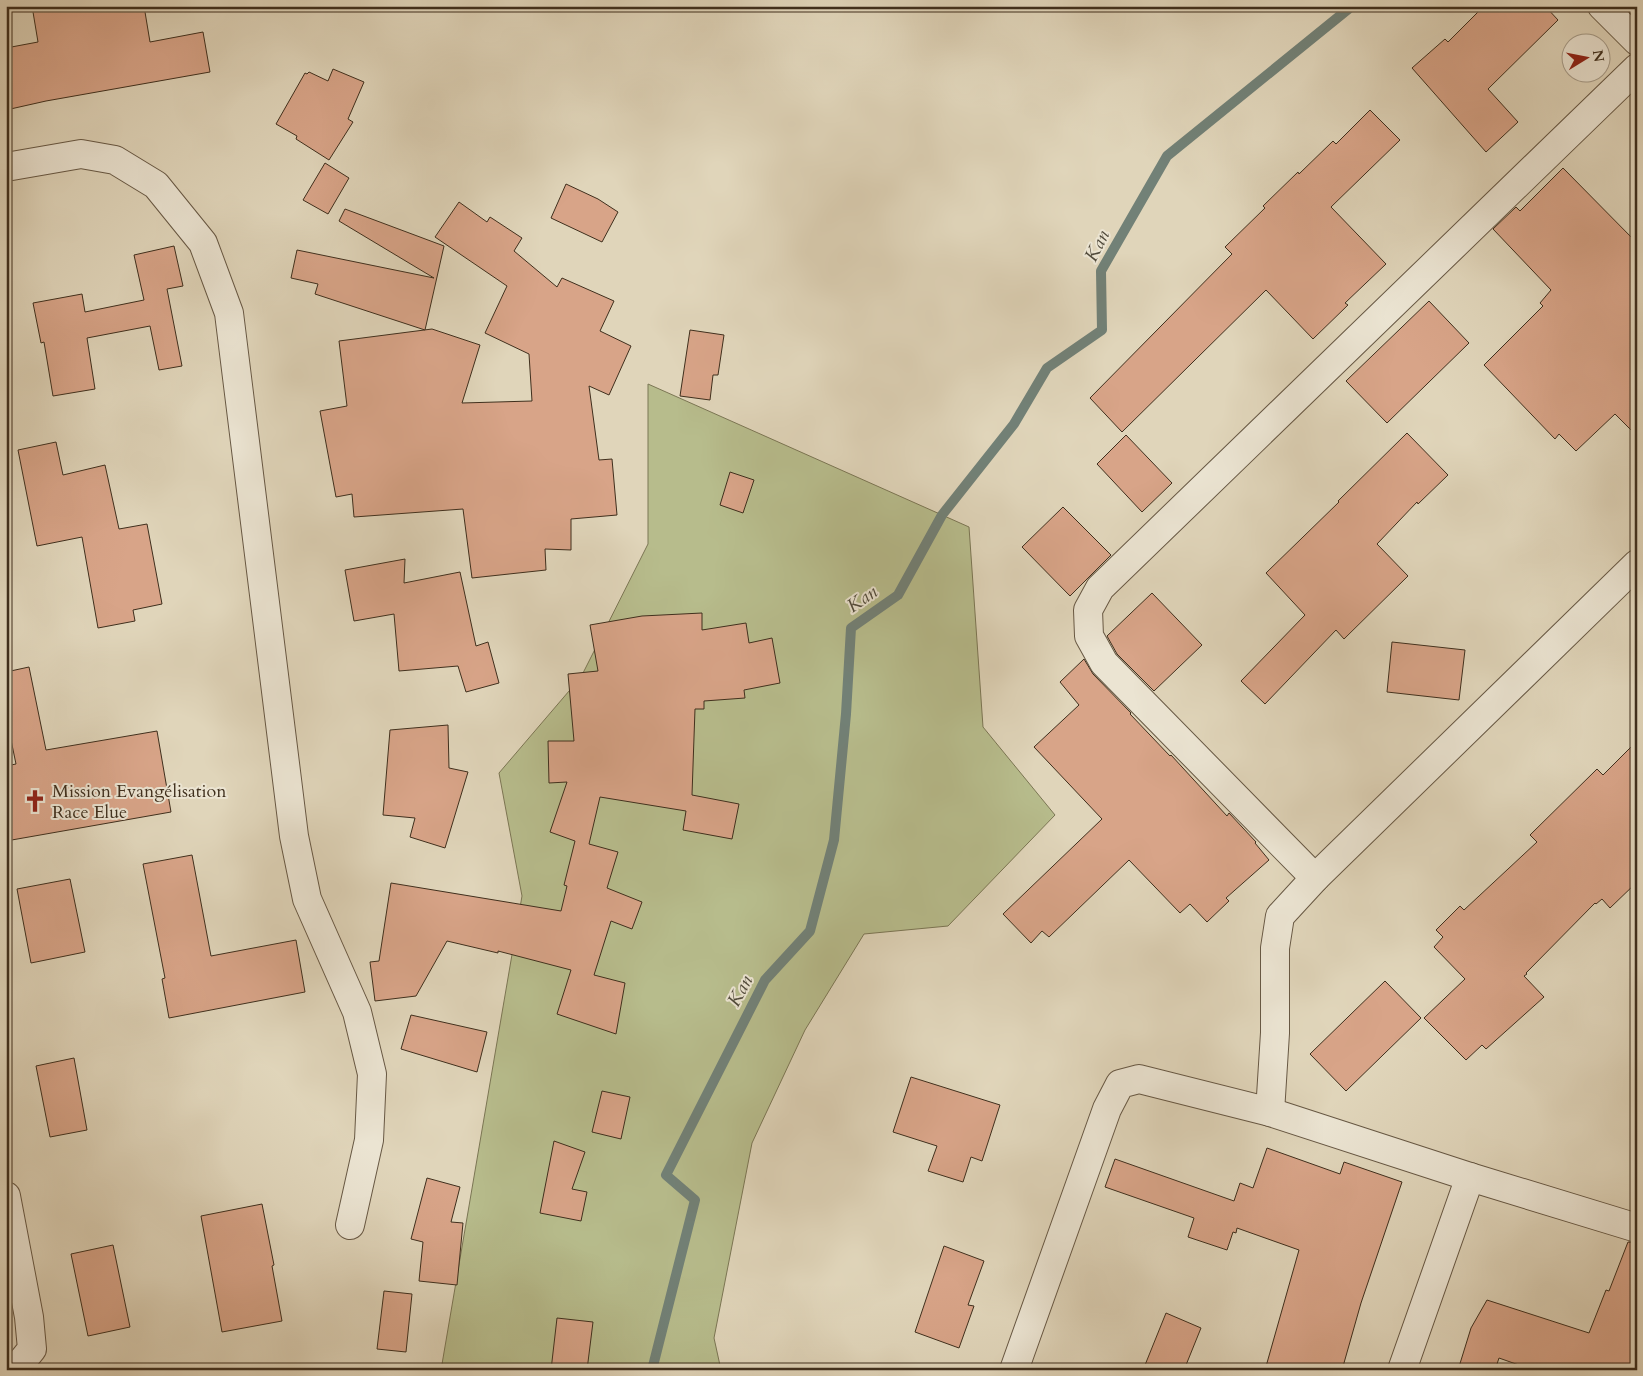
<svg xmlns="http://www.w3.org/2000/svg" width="1643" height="1376" font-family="Cardo,serif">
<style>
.green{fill:#b7bc8c;stroke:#7b7654}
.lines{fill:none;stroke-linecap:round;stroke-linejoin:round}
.stream{stroke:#728177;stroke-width:10}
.building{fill:#d8a488;stroke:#3f2f1d}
.minor-casing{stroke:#675844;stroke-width:30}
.minor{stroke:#ebe4d2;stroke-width:28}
.labels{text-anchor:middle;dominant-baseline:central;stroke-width:4;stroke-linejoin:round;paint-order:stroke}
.poi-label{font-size:18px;fill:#3f2f1d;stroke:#ebe4d2;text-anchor:start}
.water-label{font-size:19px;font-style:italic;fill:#504a3b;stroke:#ebe4d2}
</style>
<rect width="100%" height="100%" fill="#e0d5ba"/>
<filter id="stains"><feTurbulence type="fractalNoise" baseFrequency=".004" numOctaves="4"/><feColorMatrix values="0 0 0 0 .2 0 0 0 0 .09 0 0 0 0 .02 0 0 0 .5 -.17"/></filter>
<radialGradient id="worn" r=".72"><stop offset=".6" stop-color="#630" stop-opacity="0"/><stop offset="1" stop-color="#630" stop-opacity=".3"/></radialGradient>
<!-- green -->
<path class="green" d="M648,384L969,527L983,727L1055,815L948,926L864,934L805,1030L752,1143L714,1338L721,1370H441L522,896L499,773L581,677L648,544Z"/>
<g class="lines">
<!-- stream -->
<path class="stream" d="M652,1370L695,1200L666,1175L765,980L810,931L834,840L846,714L851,628L898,595L942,515L1014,424L1047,368L1102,330L1101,271L1167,156L1352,6"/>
</g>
<!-- building -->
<g class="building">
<path d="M32,6H144L150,42L203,32L210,72L46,101L6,110V48L38,42Z"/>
<path d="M1484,6H1545L1558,20L1488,89L1518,122L1486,152L1412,68L1445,39L1448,42Z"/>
<path d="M333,69L364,82L348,119L353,122L329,160L296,139L297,136L276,124L305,73L307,74L309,72L328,81Z"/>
<path d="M1370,110L1400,140L1331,207L1386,264L1345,303L1348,305L1313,339L1266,290L1122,432L1090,398L1232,254L1225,247L1265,208L1263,206L1298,172L1299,174L1333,141L1336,144Z"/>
<path d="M325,163L349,178L328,214L303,200Z"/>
<path d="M1563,168L1637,243V436L1615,414L1576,451L1559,434L1555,439L1484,365L1543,306L1540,303L1551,290L1493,229L1516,207L1520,211Z"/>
<path d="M566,184L598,199L618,212L602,242L551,218Z"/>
<path d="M459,202L487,222L490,217L522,238L514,251L557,287L562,278L614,301L600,331L631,346L609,395L589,386L599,460L612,459L617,515L571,519V550L545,549L546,570L472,578L463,509L354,517L352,494L336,497L320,411L347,406L339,341L432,329L480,345L462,403L532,401L529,354L485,333L507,286L435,237Z"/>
<path d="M345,209L444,246L425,330L315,294L318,284L291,278L297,250L434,278L339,221Z"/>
<path d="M174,246L183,286L167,289L182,366L159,370L150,326L87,338L95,389L53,396L44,342L41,343L33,303L82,294L85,312L144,300L134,255Z"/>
<path d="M1429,301L1469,343L1387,423L1346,381Z"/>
<path d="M690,330L724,335L718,375H713L710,400L680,396Z"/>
<path d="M1407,433L1448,475L1418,504L1417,502L1377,544L1408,576L1344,639L1336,630L1265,704L1241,681L1305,615L1266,573L1339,502L1338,501Z"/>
<path d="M1126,435L1172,483L1142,512L1097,464Z"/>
<path d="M56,442L63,475L105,465L119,529L147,524L162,604L133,610L135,621L98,628L82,537L37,546L18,450Z"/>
<path d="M730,472L754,480L743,513L720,505Z"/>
<path d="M1063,507L1111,555L1070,596L1022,547Z"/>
<path d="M405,559L404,583L460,572L476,646L488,642L499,683L466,692L458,666L399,671L394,614L354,621L345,570Z"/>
<path d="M1152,593L1202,645L1154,691L1117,654L1107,636Z"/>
<path d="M702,613V630L746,623L749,643L772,638L780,683L744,690L745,698L704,701V709H695L692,795L739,804L732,839L683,830L686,811L600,797L589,844L618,852L607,888L642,902L632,929L611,921L594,975L625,983L616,1034L557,1014L571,970L498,951V953L447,941L416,996L375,1001L370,962L379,961L391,883L561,911L567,886L564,885L575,841L550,832L567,782L549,783L548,741H574L568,674L598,671L590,625L642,616Z"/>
<path d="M1392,642L1465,650L1459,700L1387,692Z"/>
<path d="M1084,659L1093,674L1131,713L1130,714L1170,756L1171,755L1227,816L1229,813L1256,842L1255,843L1269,860L1226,898L1229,901L1207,922L1190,904L1180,913L1129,860L1049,937L1042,931L1031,943L1003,914L1102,819L1034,747L1079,705L1060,682Z"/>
<path d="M29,667L46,750L157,731L171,812L6,841V766L16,764L6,716V672Z"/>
<path d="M448,725L449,768L468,772L445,848L410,837L415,818L383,815L390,730Z"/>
<path d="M1637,741V882L1610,908L1602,899L1596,904L1595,903L1526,973L1527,974L1524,976L1544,997L1486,1049L1482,1045L1466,1060L1424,1018L1465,979L1434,947L1443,937L1436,930L1460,906L1464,910L1537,842L1530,835L1597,769L1603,775Z"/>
<path d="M192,855L211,956L296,940L305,992L169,1018L162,979L165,978L143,864Z"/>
<path d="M70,879L85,952L31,963L17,889Z"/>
<path d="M1385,981L1421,1018L1346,1091L1310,1054Z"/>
<path d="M411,1015L487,1032L477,1072L401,1049Z"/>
<path d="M74,1058L87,1130L50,1137L36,1066Z"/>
<path d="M911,1077L1000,1105L982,1161L971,1157L963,1182L928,1171L937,1146L893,1132Z"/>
<path d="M602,1091L630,1097L621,1139L592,1132Z"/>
<path d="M554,1141L585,1152L572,1189L587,1192L581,1221L540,1213Z"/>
<path d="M1267,1148L1340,1174L1344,1162L1402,1182L1361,1303L1342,1370H1265L1299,1250L1237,1228L1236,1233L1233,1232L1227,1250L1188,1237L1194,1218L1105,1187L1115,1159L1234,1201L1240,1183L1253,1188Z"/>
<path d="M427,1178L460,1187L451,1222L463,1223L457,1285L419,1281L423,1242L411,1239Z"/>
<path d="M262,1204L274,1265L272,1266L282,1321L222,1332L201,1216Z"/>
<path d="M1628,1242L1637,1243V1370H1533L1499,1358L1495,1370H1458L1471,1328L1487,1300L1589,1333L1606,1290L1609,1291Z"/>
<path d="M113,1245L130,1327L88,1336L71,1254Z"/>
<path d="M944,1246L984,1261L968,1305L974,1306L959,1348L915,1332Z"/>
<path d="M384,1291L412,1294L406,1352L377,1349Z"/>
<path d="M1166,1313L1201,1328L1184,1370H1143Z"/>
<path d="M557,1318L593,1322L587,1370H551Z"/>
</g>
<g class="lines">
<defs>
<g id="minor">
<path d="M1602,6L1637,41"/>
<path d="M6,167L81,154L115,160L156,185L203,243L229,313L294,836L307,899L357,1012L372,1074L369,1140L350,1225"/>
<path d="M1315,878L1104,663L1089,636L1088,610L1100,588L1637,68"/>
<path d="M1270,1112L1275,1033V948L1280,916L1315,878L1637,564"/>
<path d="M6,1196L29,1317L32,1349L15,1370"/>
<path d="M1014,1370L1107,1109L1120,1084L1139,1079L1270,1112L1470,1177L1637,1228"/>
<path d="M1402,1370L1470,1177"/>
</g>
</defs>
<!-- minor casing -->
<use href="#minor" class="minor-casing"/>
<!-- minor -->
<use href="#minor" class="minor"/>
</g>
<!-- icons -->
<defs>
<symbol id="church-bare" viewBox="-9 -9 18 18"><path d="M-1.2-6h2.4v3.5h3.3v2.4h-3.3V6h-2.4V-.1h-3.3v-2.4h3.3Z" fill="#8f2418" stroke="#ebe4d2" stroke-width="2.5" paint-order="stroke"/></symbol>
</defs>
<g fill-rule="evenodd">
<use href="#church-bare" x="19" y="785" width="32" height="32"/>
</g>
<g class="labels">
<!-- poi labels -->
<g class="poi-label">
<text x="52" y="791">Mission Evangélisation<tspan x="52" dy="21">Race Elue</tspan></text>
</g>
<!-- water labels -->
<g class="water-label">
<text transform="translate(1097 246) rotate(-64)">Kan</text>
<text transform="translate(862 599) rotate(-35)">Kan</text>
<text transform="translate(740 991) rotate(-62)">Kan</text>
</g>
</g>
<!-- margin -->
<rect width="1643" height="1376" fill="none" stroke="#e0d5ba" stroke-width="25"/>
<rect x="8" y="8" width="1628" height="1361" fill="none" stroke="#3f2f1d" stroke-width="2.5"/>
<rect x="12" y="12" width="1618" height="1351" fill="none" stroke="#3f2f1d"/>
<!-- north arrow -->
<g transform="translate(1586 58) rotate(80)"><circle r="24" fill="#ebe4d2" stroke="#a69c8a"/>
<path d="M0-4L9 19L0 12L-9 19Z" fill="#8f2418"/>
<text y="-8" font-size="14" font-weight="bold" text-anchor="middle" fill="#3f2f1d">N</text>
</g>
<rect width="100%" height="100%" filter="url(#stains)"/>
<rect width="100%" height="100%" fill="url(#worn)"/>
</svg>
